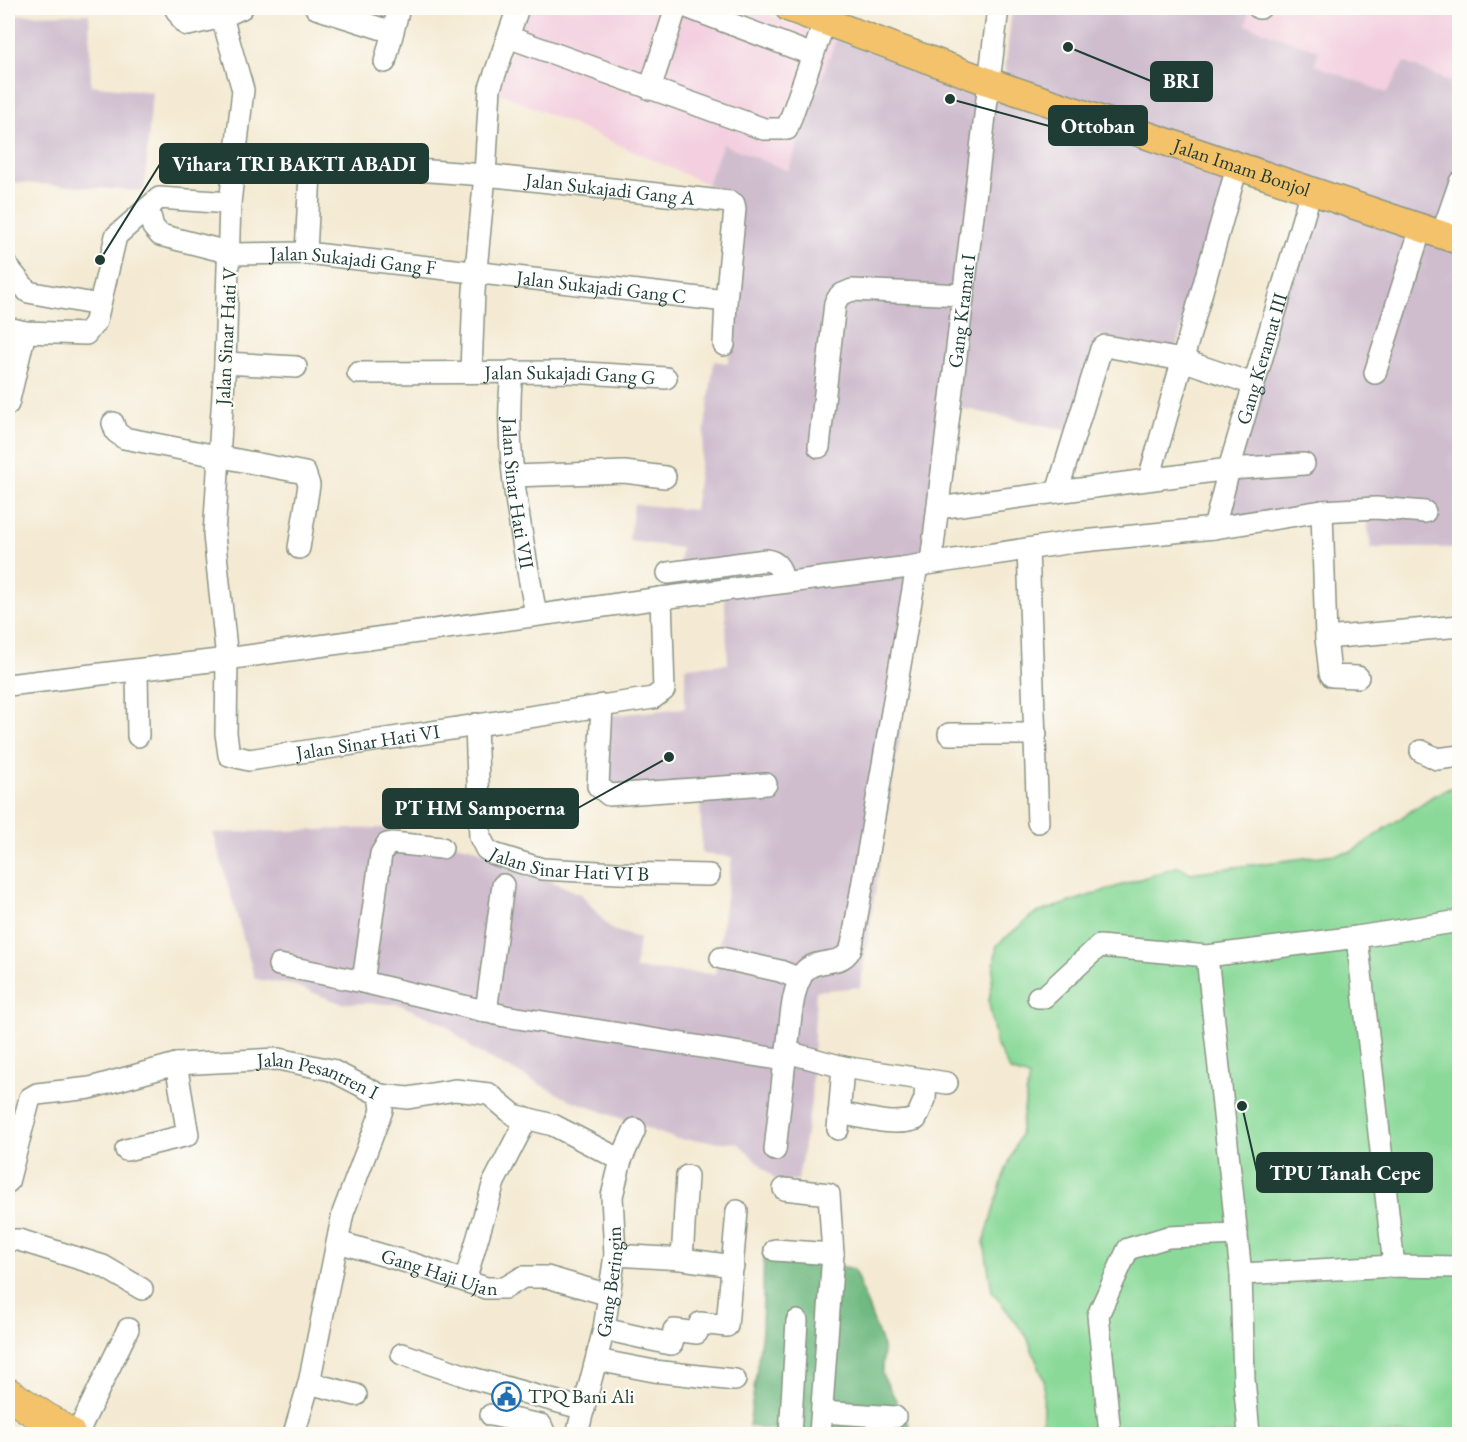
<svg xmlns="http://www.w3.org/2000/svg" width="1467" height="1442" font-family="'EB Garamond',serif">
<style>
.built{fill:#f3cfdf}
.industrial{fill:#cfbdce}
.green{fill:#8ad999;stroke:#548b66;stroke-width:1.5}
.forest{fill:#6fb981;stroke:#477b5a;stroke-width:1.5}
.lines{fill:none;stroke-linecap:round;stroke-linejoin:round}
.minor-casing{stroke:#8a9484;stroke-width:24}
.major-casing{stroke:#8a9484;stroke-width:30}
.highway-casing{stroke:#8a9484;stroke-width:34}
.minor{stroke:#fff;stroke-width:21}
.major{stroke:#f3c26a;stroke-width:27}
.highway{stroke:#f3c26a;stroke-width:32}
.labels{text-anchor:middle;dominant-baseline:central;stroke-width:4.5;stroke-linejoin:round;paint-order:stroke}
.street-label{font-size:20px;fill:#1f3d34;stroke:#fdfcf7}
.poi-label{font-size:20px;fill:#1f3d34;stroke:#fdfcf7;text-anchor:start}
.leader{fill:none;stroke:#1f3d34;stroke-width:2}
.callout-dot{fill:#1f3d34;stroke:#fdfcf7;stroke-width:2}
.callout{fill:#1f3d34;stroke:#1f3d34;stroke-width:2}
.callout-label{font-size:21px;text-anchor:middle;font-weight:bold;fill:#fff}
</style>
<rect width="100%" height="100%" fill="#fdfcf7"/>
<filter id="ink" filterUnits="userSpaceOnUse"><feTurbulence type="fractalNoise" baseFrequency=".0167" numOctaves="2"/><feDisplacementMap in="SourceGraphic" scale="12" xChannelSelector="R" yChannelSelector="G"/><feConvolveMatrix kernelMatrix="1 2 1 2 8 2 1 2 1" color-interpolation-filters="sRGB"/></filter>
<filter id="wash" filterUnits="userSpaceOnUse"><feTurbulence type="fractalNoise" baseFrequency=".008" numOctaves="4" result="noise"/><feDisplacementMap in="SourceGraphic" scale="24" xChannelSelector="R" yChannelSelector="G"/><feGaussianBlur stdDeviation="1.35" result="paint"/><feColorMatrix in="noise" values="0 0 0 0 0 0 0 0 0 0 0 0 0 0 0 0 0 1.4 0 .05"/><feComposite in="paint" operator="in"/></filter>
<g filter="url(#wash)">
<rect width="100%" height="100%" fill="#f4ead3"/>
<!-- built -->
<g class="built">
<path d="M527,8H748L836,39L788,171L723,144L707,184L496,91Z"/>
<path d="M1250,8H1459V86L1404,62L1387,93L1315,65L1318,50L1245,25Z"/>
</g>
<!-- industrial -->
<g class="industrial">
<path d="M1012,8H1250L1246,25L1318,50L1315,65L1387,93L1404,62L1459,86V548H1371L1365,511L1219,523L1303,207L1227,177L1173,358L1097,335L1071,431L961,408L925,575L860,987L816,991L811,1103L798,1180L778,1182L738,1143L676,1139L568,1099L474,1050L445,1024L398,1004L340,1003L293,985L255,979L213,833L384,828L473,848L581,894L612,930L639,938L635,969L715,974L732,857L702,854L700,794L606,796L603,716L685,708V667L728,664L724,588L675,594L681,548L629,541L634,504L694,510L714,361L728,363L738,206L707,184L723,144L788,171L836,39L1002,101Z"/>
<path d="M89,14L91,85L152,92L144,191L8,182V15Z"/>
</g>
<!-- green -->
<path class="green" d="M1459,784V1434H1042L1044,1380L1027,1337L992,1291L984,1242L1003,1177L1020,1135L1029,1077L1010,1071L996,1044L989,1002L997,945L1034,914L1179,866L1190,873L1351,852L1433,796Z"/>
<!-- forest -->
<path class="forest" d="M764,1250L854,1269L883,1347L882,1374L914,1434H785V1431L749,1426L762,1331Z"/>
</g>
<g filter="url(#ink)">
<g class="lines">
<defs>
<g id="minor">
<path d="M175,8L185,24L188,25L222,17L242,8"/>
<path d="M316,8L392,32"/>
<path d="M1259,8H1260"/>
<path id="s1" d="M222,17L243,90L230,203L225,363L214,535L227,659L226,733L229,755L249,760L653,698L664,690L661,598"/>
<path d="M508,37L764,129H787L813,55L689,8"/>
<path d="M813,55L829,8"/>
<path d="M385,62L399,8"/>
<path d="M650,89L676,8"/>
<path id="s2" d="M148,208L153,227L160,235L235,254L306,253L726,301"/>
<path d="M1442,234L1460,182"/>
<path id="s3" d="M306,253L310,172L314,165L320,163L485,175L730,202L734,204L735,209L726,301L724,345"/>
<path d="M8,267L28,292L99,305"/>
<path d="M8,328L25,332L86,334L96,321L116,236L159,198L230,203"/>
<path d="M225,363L296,367"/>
<path d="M471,371L474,291L485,175L490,88L518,8"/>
<path id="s4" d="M512,371C503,452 522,536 536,615"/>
<path id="s5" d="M358,373L569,372L666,378"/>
<path d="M1375,373L1421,228"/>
<path d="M8,404L25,332"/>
<path d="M113,423L116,432L124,438L305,473L309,485L299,548"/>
<path d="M819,447L835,303L840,295L852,290L963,295"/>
<path d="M514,476L624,472L665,477"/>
<path d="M1149,479L1237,167"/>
<path d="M1057,492L1101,349L1105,346L1182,360L1253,384"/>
<path d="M938,508L1229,469L1304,464"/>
<path d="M1322,511L1326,638L1330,673L1332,676L1358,677"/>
<path id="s6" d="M1214,528L1229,469L1311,191"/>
<path d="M1028,549L1038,822"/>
<path id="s7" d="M931,563L998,8"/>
<path d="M668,573L766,560C780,562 781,571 783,582"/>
<path d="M1326,638L1460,626"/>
<path d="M137,670L138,736"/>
<path d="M8,685L227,659L661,598L901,568L1073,542L1214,528L1322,511L1376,508L1425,512"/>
<path d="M602,705L598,786L609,795L766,784"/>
<path id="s8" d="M476,724L480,837L486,849L494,854L542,869L618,873L709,875"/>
<path d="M949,734H1036"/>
<path d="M1421,751L1437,759L1460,756"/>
<path d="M1357,937L1394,1266"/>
<path d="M1207,956L1357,937L1460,921"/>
<path d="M721,958L780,971L800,979"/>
<path d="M279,965L363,982L505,1016L785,1060C791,1035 789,995 803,973C816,955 845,970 852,945L917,566"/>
<path d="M363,982L381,854L387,844L392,843L442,848"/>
<path d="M1038,997H1044L1099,946L1207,956L1241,1274L1244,1379L1249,1434"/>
<path d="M486,1012L503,885"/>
<path d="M787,1052L843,1067L947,1083"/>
<path d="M380,1095L408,1098L455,1090L489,1094L514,1115L553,1125L621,1160"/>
<path d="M839,1113C863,1117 892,1127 916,1119L925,1099L926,1080"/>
<path d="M838,1129L843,1067"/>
<path d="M126,1150L188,1135L176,1064"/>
<path d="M775,1150L785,1060"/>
<path id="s9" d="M8,1182L30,1098L37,1094L90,1088L176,1064L278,1059L331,1070L380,1095L382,1110L343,1213L309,1383L294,1434"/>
<path d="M784,1189L829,1194L833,1254L820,1434"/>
<path d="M8,1240H19L103,1266L142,1289"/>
<path id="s10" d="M338,1242L410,1263L486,1288H505L523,1277H547L609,1295"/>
<path d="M775,1250L833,1254"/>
<path d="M615,1255L682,1259L733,1266"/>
<path d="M682,1259L687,1176"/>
<path d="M1241,1274L1394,1266L1460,1267"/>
<path d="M465,1281L494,1182L527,1118"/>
<path d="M604,1329L670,1344H672L674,1330L697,1333L700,1323L727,1326L737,1211"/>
<path d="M402,1354L472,1378L584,1409"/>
<path d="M597,1360L654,1371L735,1380"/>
<path d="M309,1383L356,1395"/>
<path d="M822,1412L895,1417"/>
<path d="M491,1415L541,1425L545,1434"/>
<path d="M77,1434L128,1329"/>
<path id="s11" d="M577,1434L604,1329L615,1255L612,1196L621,1160L635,1129"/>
<path d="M790,1434L797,1321"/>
<path d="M1110,1434L1098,1315L1128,1249L1168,1237L1237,1234"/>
</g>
<g id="major">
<path id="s12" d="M789,8L989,82L1460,241"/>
</g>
<path id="highway" d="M8,1394L69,1434"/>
</defs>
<!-- minor casing -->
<use href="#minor" class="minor-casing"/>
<!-- major casing -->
<use href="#major" class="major-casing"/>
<!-- highway casing -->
<use href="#highway" class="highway-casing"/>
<!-- minor -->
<use href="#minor" class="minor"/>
<!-- major -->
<use href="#major" class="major"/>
<!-- highway -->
<use href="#highway" class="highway"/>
</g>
</g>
<!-- icons -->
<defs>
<symbol id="civic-ring" viewBox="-11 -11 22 22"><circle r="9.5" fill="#fdfcf7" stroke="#1f6fb2" stroke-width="1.5"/><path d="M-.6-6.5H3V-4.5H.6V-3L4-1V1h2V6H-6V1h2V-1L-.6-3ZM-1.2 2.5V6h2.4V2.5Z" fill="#1f6fb2"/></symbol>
</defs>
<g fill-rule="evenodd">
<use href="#civic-ring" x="490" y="1380" width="33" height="33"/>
</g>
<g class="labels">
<!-- street labels -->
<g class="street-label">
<text stroke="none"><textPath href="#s12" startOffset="480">Jalan Imam Bonjol</textPath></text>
<text stroke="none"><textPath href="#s3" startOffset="387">Jalan Sukajadi Gang A</textPath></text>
<text stroke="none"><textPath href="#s2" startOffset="226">Jalan Sukajadi Gang F</textPath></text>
<text stroke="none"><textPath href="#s2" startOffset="476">Jalan Sukajadi Gang C</textPath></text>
<text stroke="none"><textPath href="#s7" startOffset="254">Gang Kramat I</textPath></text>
<text transform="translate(226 336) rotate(-87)">Jalan Sinar Hati V</text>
<text stroke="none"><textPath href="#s6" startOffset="176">Gang Keramat III</textPath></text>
<text stroke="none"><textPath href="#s5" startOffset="212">Jalan Sukajadi Gang G</textPath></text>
<text stroke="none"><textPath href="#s4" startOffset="123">Jalan Sinar Hati VII</textPath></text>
<text stroke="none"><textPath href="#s1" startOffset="884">Jalan Sinar Hati VI</textPath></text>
<text stroke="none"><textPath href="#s8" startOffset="213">Jalan Sinar Hati VI B</textPath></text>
<text stroke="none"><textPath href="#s9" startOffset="382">Jalan Pesantren I</textPath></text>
<text stroke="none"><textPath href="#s10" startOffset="106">Gang Haji Ujan</textPath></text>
<text stroke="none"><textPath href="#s11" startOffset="156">Gang Beringin</textPath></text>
</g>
<!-- poi labels -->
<g class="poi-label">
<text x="528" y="1396">TPQ Bani Ali</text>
</g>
</g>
<!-- callouts -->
<path class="leader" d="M1068 47L1151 81M950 99L1049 126M100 260L160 164M669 757L578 808M1242 1106L1257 1172"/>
<g class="callout-dot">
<circle cx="1068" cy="47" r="6"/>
<circle cx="950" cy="99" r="6"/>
<circle cx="100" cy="260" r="6"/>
<circle cx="669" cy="757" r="6"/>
<circle cx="1242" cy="1106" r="6"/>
</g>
<g class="callout">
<rect x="1151" y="62" width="61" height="39" rx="6"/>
<rect x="1049" y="106" width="98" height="39" rx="6"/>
<rect x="160" y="144" width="268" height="39" rx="6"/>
<rect x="383" y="789" width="195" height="39" rx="6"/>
<rect x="1257" y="1153" width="175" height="39" rx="6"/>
</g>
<g class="callout-label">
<text x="1181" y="88">BRI</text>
<text x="1098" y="133">Ottoban</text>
<text x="294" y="171">Vihara TRI BAKTI ABADI</text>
<text x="480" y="815">PT HM Sampoerna</text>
<text x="1345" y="1180">TPU Tanah Cepe</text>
</g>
<!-- margin -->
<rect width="1467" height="1442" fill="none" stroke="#fdfcf7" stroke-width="30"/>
</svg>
